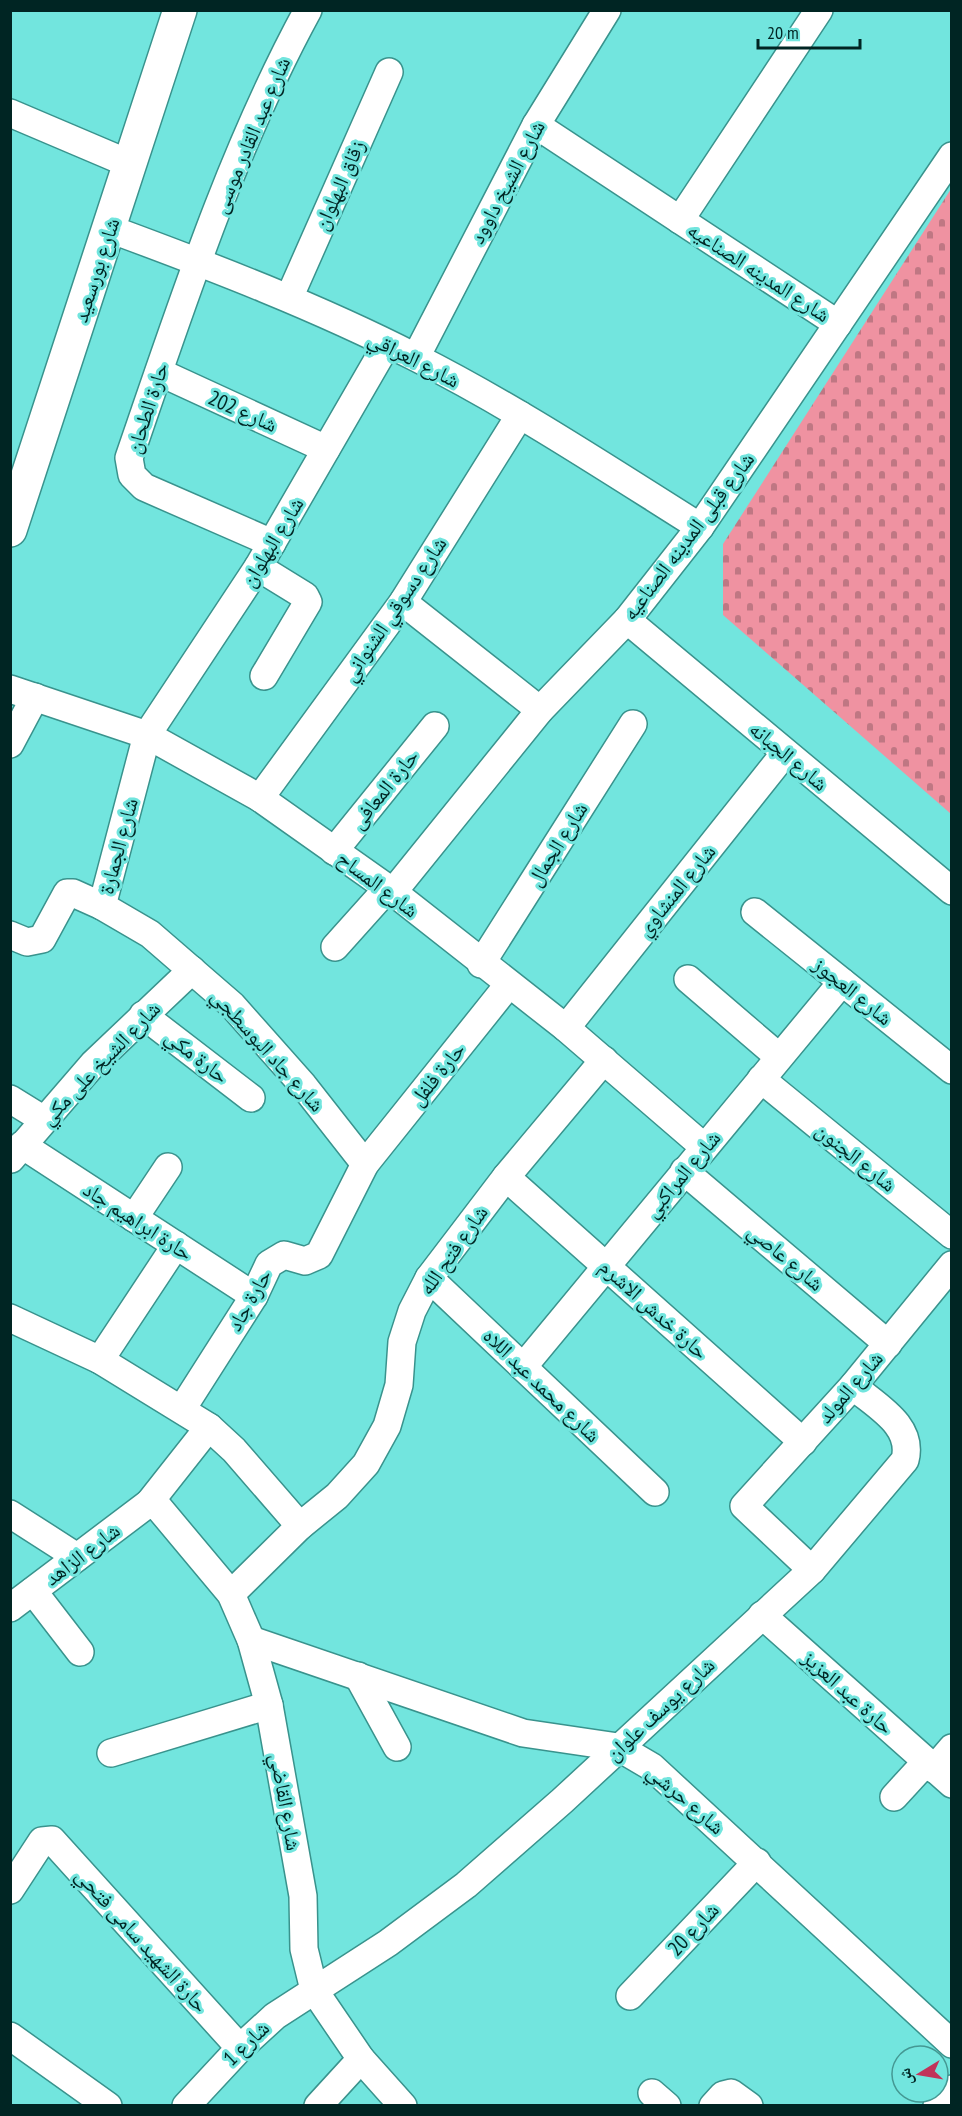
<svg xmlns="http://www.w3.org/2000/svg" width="962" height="2116" font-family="'PT Sans Narrow','Noto Naskh Arabic',sans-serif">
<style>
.cemetery{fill:url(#cemetery-stones)}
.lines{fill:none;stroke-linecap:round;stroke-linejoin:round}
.minor-casing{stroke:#39938d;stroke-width:30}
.tertiary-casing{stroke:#39938d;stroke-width:36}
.minor{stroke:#fff;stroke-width:27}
.tertiary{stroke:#fff;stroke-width:33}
.labels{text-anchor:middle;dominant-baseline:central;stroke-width:6;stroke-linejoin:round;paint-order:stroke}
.street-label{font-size:21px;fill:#002523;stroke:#72e5de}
</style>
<defs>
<pattern id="cemetery-stones" width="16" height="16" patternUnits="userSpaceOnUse" patternTransform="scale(1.5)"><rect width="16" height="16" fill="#ef92a1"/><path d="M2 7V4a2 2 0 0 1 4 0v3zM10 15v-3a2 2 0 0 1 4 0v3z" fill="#bf7783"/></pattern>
</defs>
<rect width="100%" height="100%" fill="#72e5de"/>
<!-- cemetery -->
<path class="cemetery" d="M951,189V814L723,615V544Z"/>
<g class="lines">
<defs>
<g id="minor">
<path d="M10,113L130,164"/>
<path d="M536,125L838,324"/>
<path d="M680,220L819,10"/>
<path d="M110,229C213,267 317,307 415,357C514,407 606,468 700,527"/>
<path d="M289,298L389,72"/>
<path d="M416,357L536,125L607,10"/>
<path d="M159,372L326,449"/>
<path d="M272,543L144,487L132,475L129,458C181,307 231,151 308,10"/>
<path d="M258,567L305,596L308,602L264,676"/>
<path d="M403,602L540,710"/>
<path d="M627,620L952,891"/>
<path d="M10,689L147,735L260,798L393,892L566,1028L704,1147"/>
<path d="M10,744L35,697"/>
<path d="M260,798L403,602L520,415"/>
<path d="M334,851L435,726"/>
<path d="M393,892L540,710L627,620L700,527L952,156"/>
<path d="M102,906L150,934L232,1005L303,1085L365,1164"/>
<path d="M755,912L952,1070"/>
<path d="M10,935L27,942L42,939L67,893H73L102,906L147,735L258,567L387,344"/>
<path d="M335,947L387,889"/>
<path d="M481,964L633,724"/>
<path d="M688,979L779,1057"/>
<path d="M143,1015L251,1098"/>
<path d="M566,1028L785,753"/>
<path d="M761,1079L952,1235"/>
<path d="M10,1099L44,1120"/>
<path d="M22,1145L254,1296"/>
<path d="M11,1159L93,1064L192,970"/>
<path d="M684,1171L888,1344"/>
<path d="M506,1177L803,1442"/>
<path d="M134,1218L168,1167"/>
<path d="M429,1278L655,1492"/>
<path d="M10,1318L100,1360L209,1427L234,1450L300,1526"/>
<path d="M100,1360L176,1245"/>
<path d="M523,1367L842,982"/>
<path d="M182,1409L254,1296L269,1264L284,1255L305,1261L319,1255L365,1164L509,984"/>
<path d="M149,1503L209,1427"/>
<path d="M10,1514L77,1557"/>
<path d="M812,1570L744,1506L853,1386L952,1265"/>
<path d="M33,1591L80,1652"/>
<path d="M231,1594L300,1526L337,1496L366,1464L387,1426L399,1385L402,1342L412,1311L429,1278L506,1177L604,1060"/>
<path d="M10,1608L149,1503L154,1502L231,1594L251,1640L269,1705L303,1896L304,1949L314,1990L361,2059L403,2106"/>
<path d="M762,1615L952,1784"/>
<path d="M251,1640L523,1733L618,1747L652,1767L952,2044"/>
<path d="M358,1676L397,1747"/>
<path d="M111,1753L269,1705"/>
<path d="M934,1769L952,1748"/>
<path d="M894,1797L926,1762"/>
<path d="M10,1890L42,1841L52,1840L240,2048"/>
<path d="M630,1996L757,1862"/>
<path d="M10,2036L108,2106"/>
<path d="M652,2093L667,2106"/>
<path d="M186,2106L240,2048L275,2016L388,1943L466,1885L562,1801L812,1570L905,1460C914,1425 876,1406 853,1386"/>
<path d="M318,2106L361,2059"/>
<path d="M713,2106L723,2095L731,2093L749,2106"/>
<path d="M937,2106L952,2089"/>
</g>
<path id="tertiary" d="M10,530L180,10"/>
</defs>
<!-- minor casing -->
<use href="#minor" class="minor-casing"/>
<!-- tertiary casing -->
<use href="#tertiary" class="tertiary-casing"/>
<!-- minor -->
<use href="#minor" class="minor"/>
<!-- tertiary -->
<use href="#tertiary" class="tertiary"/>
</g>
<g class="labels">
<!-- street labels -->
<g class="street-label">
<text transform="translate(251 135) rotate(-67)">شارع عبد القادر موسى</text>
<text transform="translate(507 182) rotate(-62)">شارع الشيخ داوود</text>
<text transform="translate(339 185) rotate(-66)">زقاق البهلوان</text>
<text transform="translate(96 270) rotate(-72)">شارع بورسعيد</text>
<text transform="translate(759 272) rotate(33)">شارع المدينه الصناعيه</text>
<text transform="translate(414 359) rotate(27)">شارع العراقي</text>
<text transform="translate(147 408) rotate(-72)">حارة الطحان</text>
<text transform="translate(243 411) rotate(24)">شارع 202</text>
<text transform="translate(688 536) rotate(-53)">شارع قبلى المدينه الصناعيه</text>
<text transform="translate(272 542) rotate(-59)">شارع البهلوان</text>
<text transform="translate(394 609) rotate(-56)">شارع دسوقي الشنواني</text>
<text transform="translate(789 756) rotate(40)">شارع الجبانه</text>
<text transform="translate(384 789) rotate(-51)">حارة المعافى</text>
<text transform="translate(557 844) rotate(-58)">شارع الجمال</text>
<text transform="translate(118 846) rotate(-75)">شارع الجمارة</text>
<text transform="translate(378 884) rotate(37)">شارع المساح</text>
<text transform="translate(676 890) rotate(-51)">شارع المنشاوي</text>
<text transform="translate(853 991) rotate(39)">شارع العجوز</text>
<text transform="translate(268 1050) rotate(48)">شارع جاد البوسطجي</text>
<text transform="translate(197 1056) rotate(38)">حارة مكي</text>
<text transform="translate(100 1063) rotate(-46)">شارع الشيخ على مكي</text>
<text transform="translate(437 1074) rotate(-51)">حارة فلفل</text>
<text transform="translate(856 1157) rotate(39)">شارع الجنون</text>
<text transform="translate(682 1174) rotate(-50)">شارع المراكبي</text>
<text transform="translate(138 1221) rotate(33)">حارة ابراهيم جاد</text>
<text transform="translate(453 1250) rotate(-55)">شارع فتح الله</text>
<text transform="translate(786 1257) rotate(40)">شارع عاصي</text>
<text transform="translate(249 1300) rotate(-60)">حارة جاد</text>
<text transform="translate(654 1309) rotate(42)">حارة خدش الاشرم</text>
<text transform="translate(542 1385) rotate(44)">شارع محمد عبد اللاه</text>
<text transform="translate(850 1387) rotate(-49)">شارع المولد</text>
<text transform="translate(82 1554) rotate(-37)">شارع الزاهد</text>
<text transform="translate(848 1692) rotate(42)">حارة عبد العزيز</text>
<text transform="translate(660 1709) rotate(-43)">شارع يوسف علوان</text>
<text transform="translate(686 1799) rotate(41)">شارع حرشي</text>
<text transform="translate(286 1802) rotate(80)">شارع القاضي</text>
<text transform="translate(693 1929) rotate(-47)">شارع 20</text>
<text transform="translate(142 1940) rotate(48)">حارة الشهيد سامى فتحي</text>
<text transform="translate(246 2043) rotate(-44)">شارع 1</text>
</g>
</g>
<!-- border -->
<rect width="962" height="2116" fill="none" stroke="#002523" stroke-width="24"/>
<!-- north arrow -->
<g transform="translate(920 2074) rotate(259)"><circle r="28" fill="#72e5de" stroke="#449893" stroke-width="1.5"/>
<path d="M0-4.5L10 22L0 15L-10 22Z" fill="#c2335a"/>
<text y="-9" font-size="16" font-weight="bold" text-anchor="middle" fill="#002523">ش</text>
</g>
<!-- scale -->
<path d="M758 39v9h102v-9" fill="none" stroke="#002523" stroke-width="3"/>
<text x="767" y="39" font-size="18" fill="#002523" stroke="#72e5de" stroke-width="4.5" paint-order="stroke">20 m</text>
</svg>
